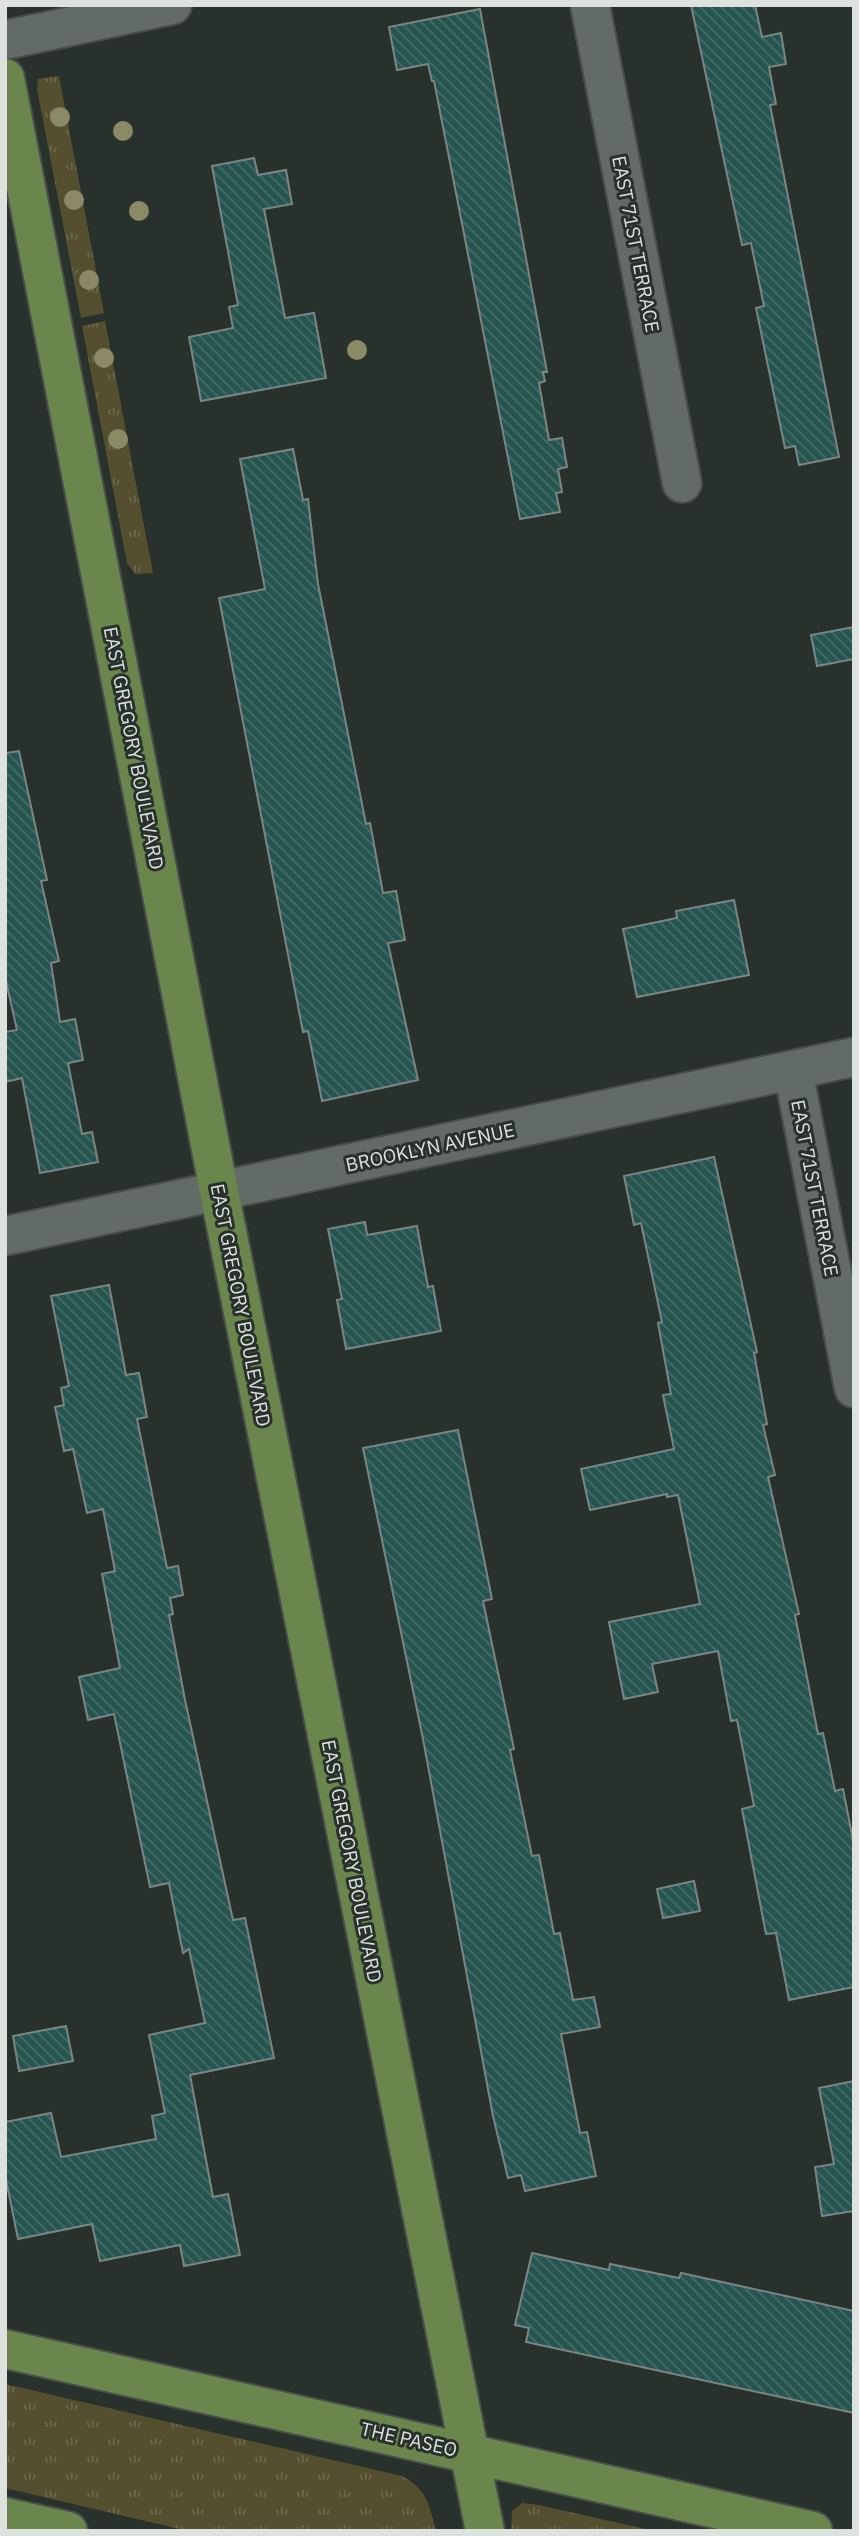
<svg xmlns="http://www.w3.org/2000/svg" width="859" height="2536" font-family="'IBM Plex Sans',sans-serif">
<style>
.grass{fill:url(#grass-tufts)}
.building{fill:url(#building-back-hatch);stroke:#7a8684;stroke-width:2}
.lines{fill:none;stroke-linecap:round;stroke-linejoin:round}
.minor-casing{stroke:#474d4a;stroke-width:42}
.major-casing{stroke:#474d4a;stroke-width:42}
.minor{stroke:#626b65;stroke-width:38}
.major{stroke:#6a864d;stroke-width:38}
.tree{fill:#8b8a66}
.labels{text-anchor:middle;dominant-baseline:central;stroke-width:6;stroke-linejoin:round;paint-order:stroke}
.street-label{font-size:19px;fill:#dde2df;stroke:#29312c}
</style>
<defs>
<pattern id="grass-tufts" width="24" height="20" patternUnits="userSpaceOnUse" patternTransform="scale(1.75)"><rect width="24" height="20" fill="#544f2f"/><path d="M3 7l-1-3M5 7V3M7 7l1-3M15 17l-1-3M17 17v-4M19 17l1-3" fill="none" stroke="#6c684d"/></pattern>
<pattern id="building-back-hatch" width="6" height="6" patternUnits="userSpaceOnUse" patternTransform="scale(1.75)"><rect width="6" height="6" fill="#26544f"/><path d="M-1 5l2 2M0 0l6 6M5-1l2 2" fill="none" stroke="#456c68"/></pattern>
</defs>
<rect width="100%" height="100%" fill="#29312c"/>
<!-- grass -->
<g class="grass">
<path d="M59,76L104,313L81,318L37,89L38,79Z"/>
<path d="M105,321L153,573L135,574L127,563L82,326Z"/>
<path d="M5,2384L402,2476C426,2488 430,2506 436,2531H188L5,2488Z"/>
<path d="M522,2503L539,2505L654,2531H511L512,2511Z"/>
</g>
<!-- building -->
<g class="building">
<path d="M691,5H755L762,37L781,33L786,64L769,67L776,104L770,105L839,457L799,465L795,446L785,448L756,308L764,306L751,243L742,245Z"/>
<path d="M480,9L547,372H543L545,381L539,383L549,440L562,438L567,467L558,469L562,492L556,493L560,512L520,519L434,81H432L428,64L397,70L389,27Z"/>
<path d="M254,158L258,175L286,170L292,204L264,209L285,318L314,313L326,378L201,401L189,337L233,328L229,307L238,305L212,166Z"/>
<path d="M293,449L303,500L308,499L318,584L366,824L370,823L383,893L396,891L405,940L388,943L418,1080L322,1101L308,1031L303,1032L219,598L265,589L240,459Z"/>
<path d="M854,627V659L817,666L811,635Z"/>
<path d="M19,751L47,880L41,881L59,961L51,963L60,1022L75,1019L83,1060L68,1063L82,1134L92,1132L98,1162L40,1173L22,1078L5,1082V1032L17,1030L5,977V753Z"/>
<path d="M734,900L749,975L637,997L623,929L677,918L676,911Z"/>
<path d="M714,1157L757,1352L754,1353L767,1424L763,1425L775,1475L768,1477L799,1614L795,1615L818,1734L823,1733L835,1791L843,1789L854,1845V1987L789,2000L776,1933L766,1934L742,1809L754,1806L737,1720L731,1721L718,1651L652,1664L658,1692L624,1699L609,1622L700,1604L678,1495L667,1497V1494L590,1510L581,1469L674,1449L663,1395L671,1394L658,1323L662,1322L641,1223L634,1225L624,1176Z"/>
<path d="M365,1222L367,1235L417,1226L428,1287L433,1286L441,1331L346,1349L337,1300L342,1299L328,1229Z"/>
<path d="M109,1285L126,1375L139,1373L147,1417L137,1419L167,1568L178,1566L183,1595L170,1598L173,1614L169,1615L185,1700L233,1920L245,1918L274,2058L190,2075L213,2197L228,2194L240,2255L184,2266L180,2245L100,2261L92,2224L18,2239L5,2175V2122L51,2113L61,2157L156,2139L152,2116L165,2113L149,2035L205,2023L189,1949L183,1953L169,1883L150,1887L114,1714L88,1720L79,1677L120,1668L102,1574L115,1571L103,1509L87,1513L73,1449L64,1451L55,1407L64,1405L61,1388L69,1386L51,1296Z"/>
<path d="M458,1430L492,1599L483,1601L514,1749L510,1750L532,1856L539,1855L554,1934L560,1933L573,2000L594,1997L600,2027L561,2034L580,2133L587,2132L596,2176L525,2191L521,2175L508,2178L493,2116L423,1739L363,1448Z"/>
<path d="M694,1881L700,1911L663,1918L657,1889Z"/>
<path d="M66,2026L73,2061L19,2071L13,2036Z"/>
<path d="M854,2081V2211L822,2216L815,2167L834,2164L819,2088Z"/>
<path d="M532,2253L609,2270L610,2264L679,2278L681,2273L854,2311V2413L526,2342L529,2328L515,2325Z"/>
</g>
<g class="lines">
<defs>
<g id="minor">
<path d="M590,5L682,483"/>
<path d="M5,40L172,5"/>
<path d="M793,1070L854,1388"/>
<path d="M5,1236L854,1057"/>
</g>
<g id="major">
<path d="M5,78L219,1191L485,2531"/>
<path d="M5,2349L813,2531"/>
<path d="M5,2517L68,2531"/>
</g>
</defs>
<!-- minor casing -->
<use href="#minor" class="minor-casing"/>
<!-- major casing -->
<use href="#major" class="major-casing"/>
<!-- minor -->
<use href="#minor" class="minor"/>
<!-- major -->
<use href="#major" class="major"/>
</g>
<!-- trees -->
<g class="tree">
<circle cx="60" cy="117" r="10"/>
<circle cx="123" cy="131" r="10"/>
<circle cx="74" cy="200" r="10"/>
<circle cx="139" cy="211" r="10"/>
<circle cx="89" cy="280" r="10"/>
<circle cx="357" cy="350" r="10"/>
<circle cx="104" cy="358" r="10"/>
<circle cx="118" cy="439" r="10"/>
</g>
<g class="labels">
<!-- street labels -->
<g class="street-label">
<text transform="translate(636 244) rotate(79)">EAST 71ST TERRACE</text>
<text transform="translate(134 748) rotate(79)">EAST GREGORY BOULEVARD</text>
<text transform="translate(430 1147) rotate(-12)">BROOKLYN AVENUE</text>
<text transform="translate(815 1188) rotate(79)">EAST 71ST TERRACE</text>
<text transform="translate(241 1305) rotate(79)">EAST GREGORY BOULEVARD</text>
<text transform="translate(352 1861) rotate(79)">EAST GREGORY BOULEVARD</text>
<text transform="translate(409 2439) rotate(13)">THE PASEO</text>
</g>
</g>
<!-- border -->
<rect width="859" height="2536" fill="none" stroke="#dde2df" stroke-width="14"/>
</svg>
